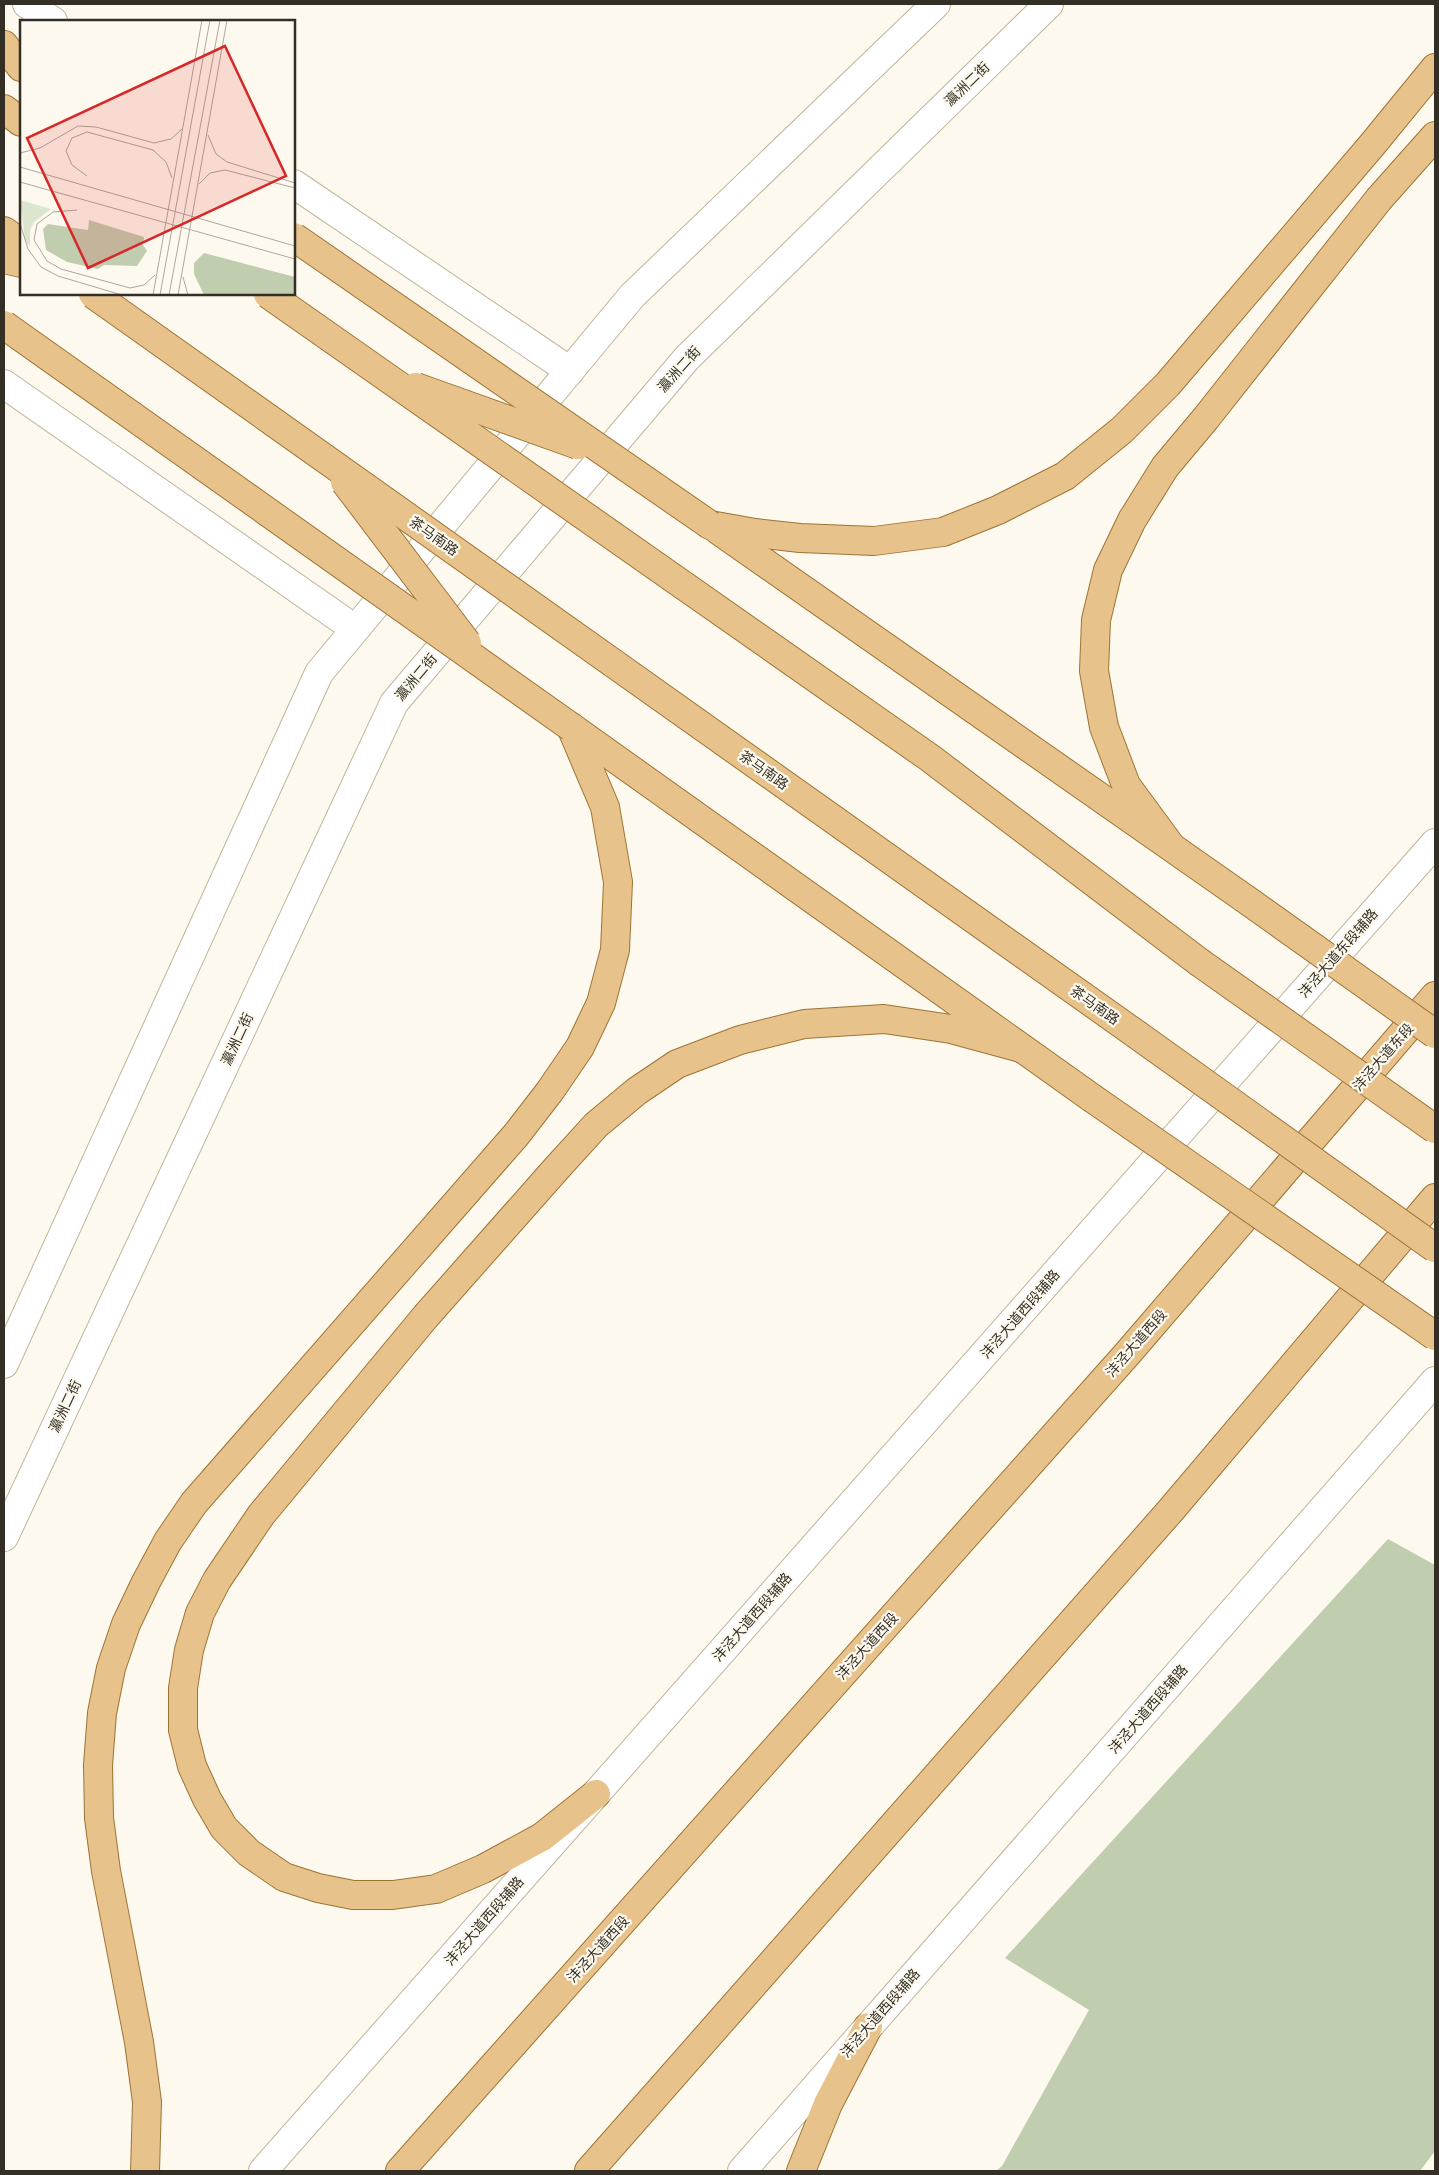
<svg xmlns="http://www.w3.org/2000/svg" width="1439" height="2175" font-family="'DejaVu Sans','Noto Sans SC',sans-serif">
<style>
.forest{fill:#c0cdaf}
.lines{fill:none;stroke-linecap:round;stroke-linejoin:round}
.minor-casing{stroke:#c0b49b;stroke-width:30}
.major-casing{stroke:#9e7435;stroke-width:30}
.minor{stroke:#fff;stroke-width:28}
.major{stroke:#e8c28b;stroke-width:28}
.major-bridge-casing{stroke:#9e7435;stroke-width:30;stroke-linecap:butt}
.major-bridge{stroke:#e8c28b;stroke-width:28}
.labels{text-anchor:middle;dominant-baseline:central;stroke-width:4.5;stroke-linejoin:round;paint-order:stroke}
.street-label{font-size:14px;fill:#332f25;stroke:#fef9ee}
.inset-road{fill:none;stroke:#ada89e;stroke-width:1}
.view{fill:#d62828;fill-opacity:0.15;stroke:#d62828;stroke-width:2.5}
.inset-edge{fill:none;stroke:#332f25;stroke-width:2.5}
</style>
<rect width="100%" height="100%" fill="#fef9ee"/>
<!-- forest -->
<path class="forest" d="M1388,1539L1435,1565V2151L1420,2171H996L1002,2166L1089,2010L1005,1958Z"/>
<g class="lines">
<defs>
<g id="minor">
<path d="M27,4L53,21"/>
<path d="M294,184L570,371"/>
<path d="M4,384L355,629"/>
<path d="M4,1364L319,673L632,296L936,4"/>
<path d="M4,1537L394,703L687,358L1049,4"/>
<path d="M263,2171L1435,843"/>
<path d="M742,2171L1435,1381"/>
</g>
<g id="major">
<path d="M4,45L21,67"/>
<path d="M4,109L21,122"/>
<path d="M4,231L21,243"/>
<path d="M4,259L21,263"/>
<path d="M710,525L755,533L800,538L874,541L943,532L998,510L1065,476L1122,430L1168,384L1372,145L1435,68"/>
<path d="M718,530L1244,898"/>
<path d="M673,578L930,758L1199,962"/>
<path d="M613,663L1136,1034"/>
<path d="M571,727L1092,1098"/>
<path d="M1170,845L1126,785L1104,727L1094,671L1096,620L1108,570L1132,520L1165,467L1206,418L1379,199L1435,136"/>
<path d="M596,1794L542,1837L483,1869L436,1889L393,1895H353L318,1888L284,1877L249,1853L224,1828L207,1799L192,1766L183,1730V1688L189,1650L200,1613L217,1580L261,1515L426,1316L556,1169L596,1125L637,1091L677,1064L740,1040L804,1024L884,1019L951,1029L1021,1048"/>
<path d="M145,2171L147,2102L139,2042L106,1871L99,1818L98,1765L102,1713L111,1668L126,1624L146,1582L168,1541L194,1503L516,1135L550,1091L580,1047L601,1003L615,950L618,882L605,807L571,727"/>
<path d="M400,2171L1128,1353L1435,996"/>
<path d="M589,2171L1171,1510L1435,1198"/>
<path d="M801,2171L828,2104L868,2027"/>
</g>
</defs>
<!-- minor casing -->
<use href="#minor" class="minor-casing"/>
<!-- major casing -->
<use href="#major" class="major-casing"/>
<!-- minor -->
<use href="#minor" class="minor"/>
<!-- major -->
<use href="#major" class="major"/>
<defs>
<g id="major-bridge">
<path d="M294,237L710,525"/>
<path d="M93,294L613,663"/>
<path d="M268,294L673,578"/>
<path d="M4,325L571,727"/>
<path d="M416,387L578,445"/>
<path d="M345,482L467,643"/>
<path d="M1244,898L1435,1034"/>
<path d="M1199,962L1435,1129"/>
<path d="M1136,1034L1435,1248"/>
<path d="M1092,1098L1435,1336"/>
</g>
</defs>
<!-- major-bridge casing -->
<use href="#major-bridge" class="major-bridge-casing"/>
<!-- major-bridge -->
<use href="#major-bridge" class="major-bridge"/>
</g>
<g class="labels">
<!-- street labels -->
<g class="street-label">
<text transform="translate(967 84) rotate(-44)">瀛洲二街</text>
<text transform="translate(679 369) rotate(-48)">瀛洲二街</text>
<text transform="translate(434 536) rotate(35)">茶马南路</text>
<text transform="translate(416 677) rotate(-50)">瀛洲二街</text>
<text transform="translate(764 770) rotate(35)">茶马南路</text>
<text transform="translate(1338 953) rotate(-49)">沣泾大道东段辅路</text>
<text transform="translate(1095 1005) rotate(35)">茶马南路</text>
<text transform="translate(237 1039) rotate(-65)">瀛洲二街</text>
<text transform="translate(1383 1057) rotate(-49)">沣泾大道东段</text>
<text transform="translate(1020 1314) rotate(-49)">沣泾大道西段辅路</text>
<text transform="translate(1136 1343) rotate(-49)">沣泾大道西段</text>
<text transform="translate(65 1406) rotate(-65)">瀛洲二街</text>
<text transform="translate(752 1617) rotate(-49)">沣泾大道西段辅路</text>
<text transform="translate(867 1646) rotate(-48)">沣泾大道西段</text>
<text transform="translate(1148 1709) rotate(-49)">沣泾大道西段辅路</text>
<text transform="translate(484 1921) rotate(-49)">沣泾大道西段辅路</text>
<text transform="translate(598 1949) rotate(-48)">沣泾大道西段</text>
<text transform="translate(880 2013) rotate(-49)">沣泾大道西段辅路</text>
</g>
</g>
<!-- overview -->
<g transform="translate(20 20)">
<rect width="275" height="275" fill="#fef9ee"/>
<path d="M0,180L31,189L14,202L10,210V227L5,220Z" fill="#dce6cf"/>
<path d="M69,200L124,217L123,225L127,231L117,246L84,245L78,249L47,242L26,230L23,209L28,204L68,210ZM184,233L275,257V275H184L174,254V243Z" fill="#c0cdaf"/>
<path class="inset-road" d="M188,115L196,134L207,142L275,163M0,133L20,128L58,106L76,107L134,123L151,119L162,109M0,147L275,226M67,156L52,145L46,131L52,118L67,112L133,130L146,142L152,158M0,162L275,239M179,164L190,153L205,150L275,168M57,190L33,192L17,204L14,220L27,241L41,249L110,268L124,265L135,255M0,203L8,229L21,247L38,256L102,275M163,257L168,275M133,275L182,0M140,275L190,0M149,275L200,0M158,275L207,0"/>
<path class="view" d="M205,26L266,156L68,248L7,118Z"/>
<rect width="275" height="275" class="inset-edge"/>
</g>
<!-- border -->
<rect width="1439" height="2175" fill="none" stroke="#332f25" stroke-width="10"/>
</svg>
